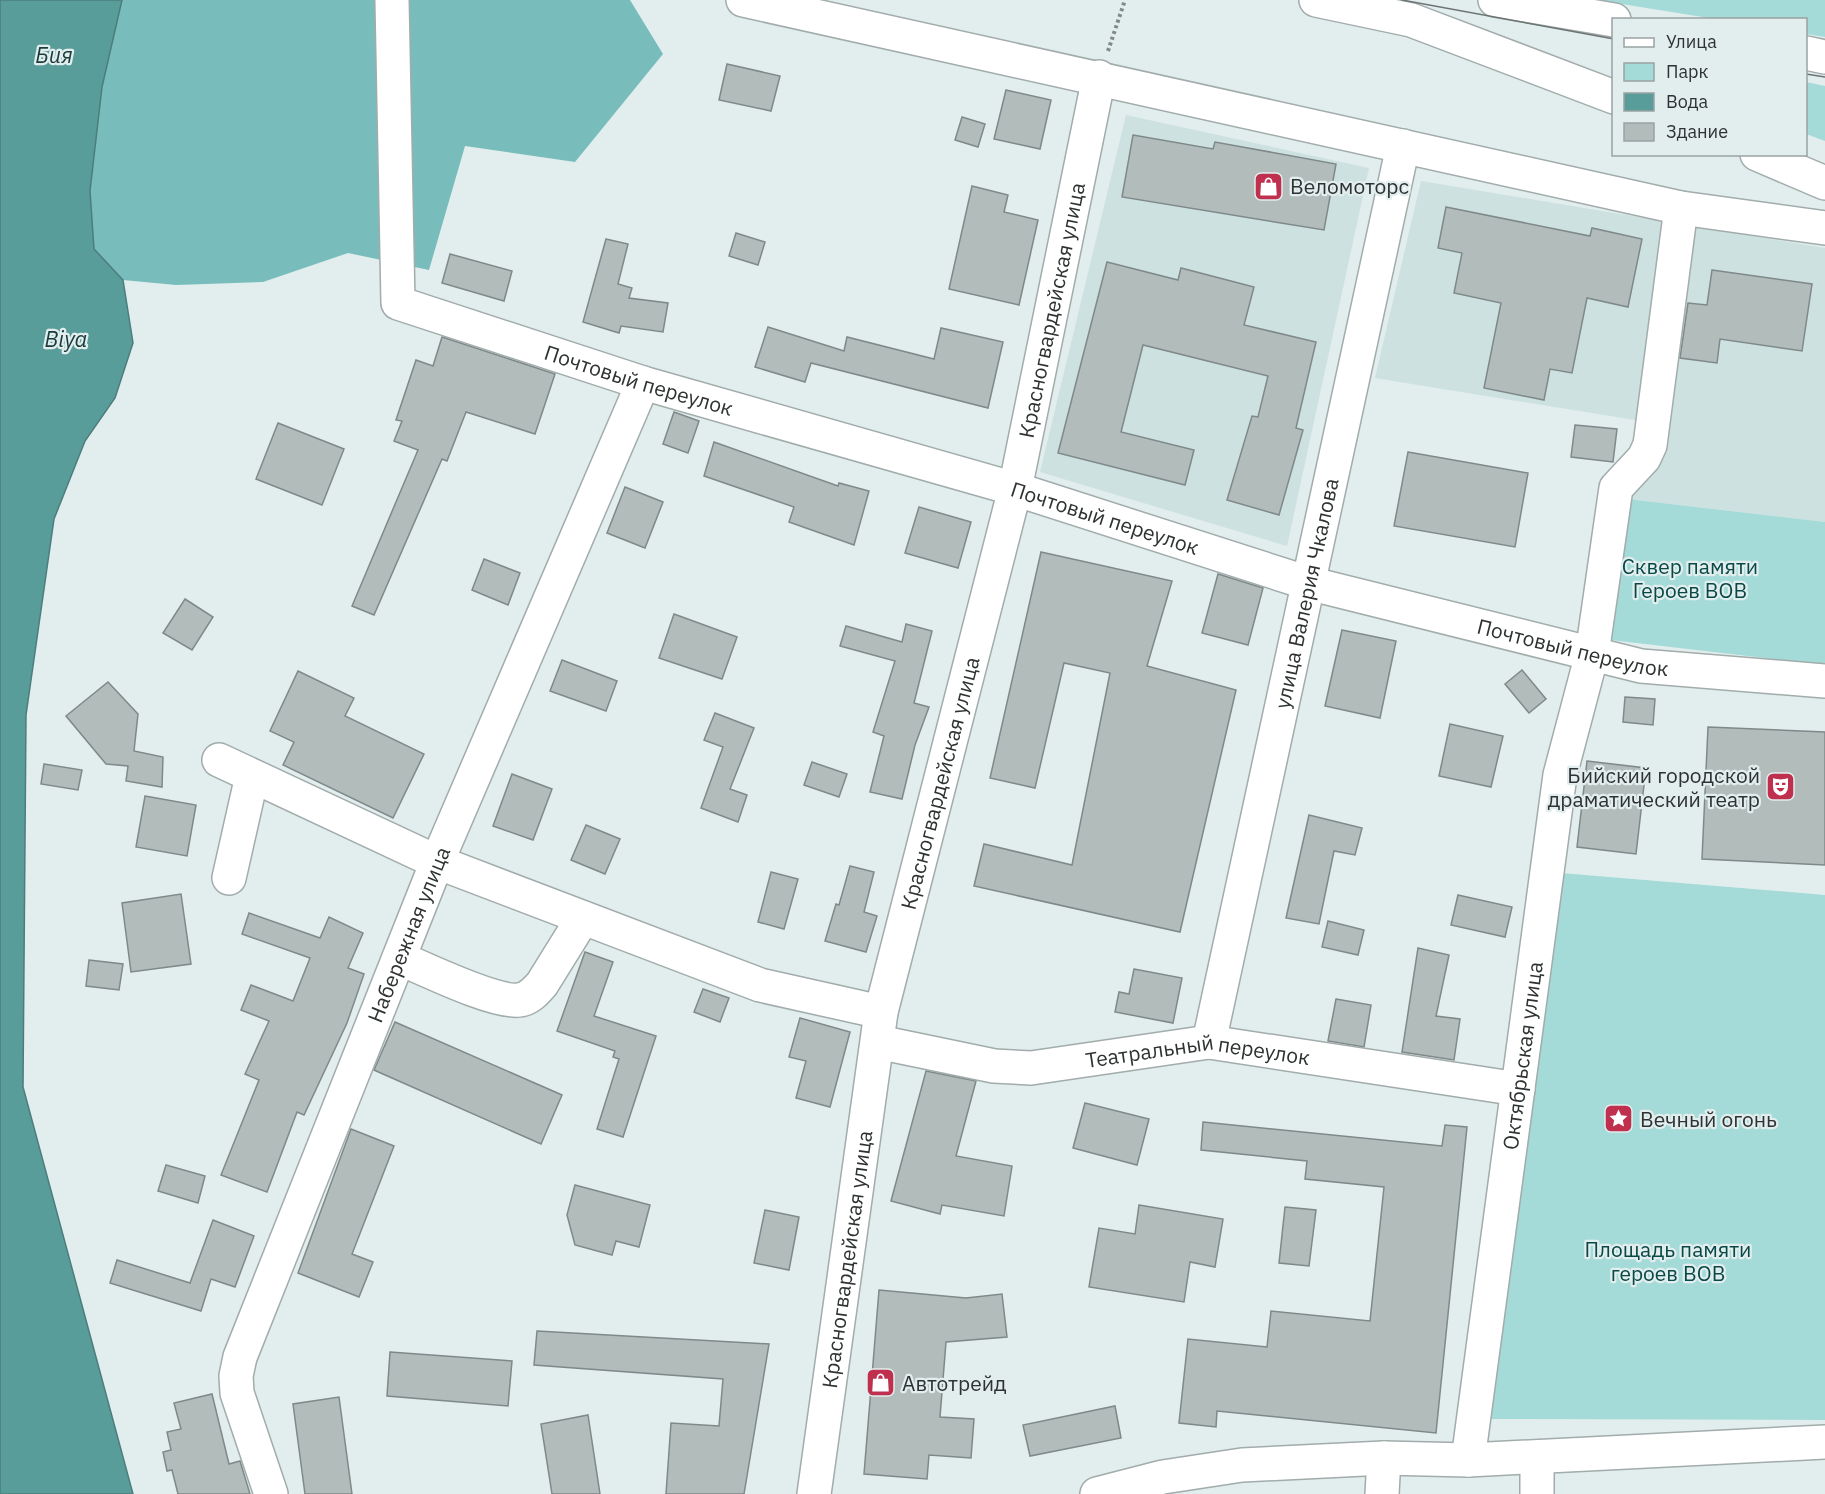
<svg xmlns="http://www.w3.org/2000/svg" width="1825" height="1494" font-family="'IBM Plex Sans',sans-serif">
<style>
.built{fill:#cce1e0}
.green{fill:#a4dad8}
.forest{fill:#78bdbb}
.water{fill:#599d9b;stroke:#4c7d7c;stroke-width:1.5}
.building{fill:#b1bcbb;stroke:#7f8989;stroke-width:1.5}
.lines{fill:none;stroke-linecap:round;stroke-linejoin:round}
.minor-casing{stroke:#a1acab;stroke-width:36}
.major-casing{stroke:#a1acab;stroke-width:36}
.path{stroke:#828989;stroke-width:4;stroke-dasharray:3 3;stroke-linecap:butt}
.minor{stroke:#fff;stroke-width:33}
.major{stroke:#fff;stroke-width:33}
.tram{stroke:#6d7474;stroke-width:1.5}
.labels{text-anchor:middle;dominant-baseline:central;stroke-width:4.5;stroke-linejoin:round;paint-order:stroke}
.poi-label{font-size:21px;fill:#2e3232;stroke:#e2eded;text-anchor:start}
.street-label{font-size:21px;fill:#2e3232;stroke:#e2eded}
.park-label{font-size:21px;fill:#084948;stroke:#e2eded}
.water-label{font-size:22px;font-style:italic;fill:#193b3b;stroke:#e2eded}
</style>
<rect width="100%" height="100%" fill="#e2eded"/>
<!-- built -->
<g class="built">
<path d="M1126,115L1369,168L1287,546L1040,472Z"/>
<path d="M1421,181L1825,248V522L1627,499L1641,421L1375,378Z"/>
</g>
<!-- green -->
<g class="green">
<path d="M1597,0H1825V37L1806,34V20L1715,19Z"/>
<path d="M1806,82L1825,86V141L1806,134Z"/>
<path d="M1627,499L1825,522V665L1611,640Z"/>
<path d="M1561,873L1825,895V1420L1488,1419Z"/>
</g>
<!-- forest -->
<path class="forest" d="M122,0H630L663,54L575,162L465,146L429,270L348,253L263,282L176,285L123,280L94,249L90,190L102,87Z"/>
<!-- water -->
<path class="water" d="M0,0H122L102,87L90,191L94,249L123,280L133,343L115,398L85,441L54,519L26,715L23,1087L133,1494H0Z"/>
<!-- building -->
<g class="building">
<path d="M727,64L780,76L771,111L719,100Z"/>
<path d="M1006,90L1051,100L1040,149L994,139Z"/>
<path d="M962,117L985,124L978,147L955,140Z"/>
<path d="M1133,135L1213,149L1215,142L1336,164L1324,230L1122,197Z"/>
<path d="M972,186L1008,195L1004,212L1038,220L1019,305L949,289Z"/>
<path d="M1446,207L1590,236L1592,228L1642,239L1628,307L1587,298L1572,373L1550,369L1544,400L1484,388L1501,303L1454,293L1462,253L1438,248Z"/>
<path d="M736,233L765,242L758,265L729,256Z"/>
<path d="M606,239L628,244L618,284L632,288L629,298L668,303L663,332L621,326L619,333L583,322Z"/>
<path d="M450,254L512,271L504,301L442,283Z"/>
<path d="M1107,262L1178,280L1181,268L1254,287L1244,325L1316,342L1296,428L1303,430L1279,515L1227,500L1252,416L1258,417L1268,376L1143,345L1121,432L1194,450L1185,485L1058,453Z"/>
<path d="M1712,270L1812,284L1802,351L1720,339L1717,363L1680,358L1688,303L1707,305Z"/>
<path d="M768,327L844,351L847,337L934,359L941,328L1003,342L988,408L811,363L805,382L755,367Z"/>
<path d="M442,337L555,374L535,434L466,412L447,461L442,459L374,615L352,606L418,450L394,441L402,421L396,420L416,360L433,366Z"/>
<path d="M674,412L699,421L688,453L663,444Z"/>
<path d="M278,423L344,449L322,505L256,479Z"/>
<path d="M1575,425L1617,429L1613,462L1571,457Z"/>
<path d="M714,442L838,486L839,483L869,491L854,545L789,522L794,507L704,476Z"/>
<path d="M1408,452L1528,473L1515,547L1394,526Z"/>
<path d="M625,487L663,502L645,548L607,533Z"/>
<path d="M919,507L971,522L958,568L905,553Z"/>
<path d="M1041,552L1172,581L1147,666L1236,690L1180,932L974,886L984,844L1072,865L1110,673L1064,663L1035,788L990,778Z"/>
<path d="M484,559L520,573L508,605L472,590Z"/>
<path d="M1218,574L1263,588L1248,645L1202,633Z"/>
<path d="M185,599L213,617L192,650L163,633Z"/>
<path d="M674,614L737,637L722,679L659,658Z"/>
<path d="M906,624L932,631L914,703L929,707L915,745L902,799L870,792L884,736L873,732L895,661L840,646L846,626L902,642Z"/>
<path d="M1342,630L1396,641L1380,718L1325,706Z"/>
<path d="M562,660L617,681L606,711L550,691Z"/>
<path d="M1522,670L1546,699L1529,713L1505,684Z"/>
<path d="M298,671L354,698L345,716L424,754L393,818L283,765L294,742L270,731Z"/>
<path d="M108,682L138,714L134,751L163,757L162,787L126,781L128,766L106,764L66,716Z"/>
<path d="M1625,697L1655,699L1653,725L1623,722Z"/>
<path d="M715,713L754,728L730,789L747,795L738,822L701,808L723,747L704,740Z"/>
<path d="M1450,724L1503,736L1491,787L1439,776Z"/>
<path d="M1708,727L1825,732V865L1702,859Z"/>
<path d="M1587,761L1646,768L1636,854L1577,847Z"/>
<path d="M812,762L847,774L839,797L804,785Z"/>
<path d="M44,764L82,770L78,790L41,784Z"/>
<path d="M512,774L552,789L533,840L493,826Z"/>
<path d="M145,796L196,805L187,856L136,847Z"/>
<path d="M1309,815L1362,828L1355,855L1334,851L1319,924L1286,918Z"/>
<path d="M586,825L620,839L605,874L571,860Z"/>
<path d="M850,866L874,872L864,912L877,916L866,952L825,941L836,904L839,905Z"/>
<path d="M771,872L798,879L784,929L758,922Z"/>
<path d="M181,894L191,964L131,972L122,903Z"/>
<path d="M1458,895L1512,907L1505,937L1451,925Z"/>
<path d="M249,913L320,938L329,917L363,933L348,968L364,974L347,1023L304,1115L297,1112L267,1192L221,1175L259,1080L245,1074L269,1021L241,1010L251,985L293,1001L310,958L242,934Z"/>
<path d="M1328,921L1364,930L1358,955L1322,947Z"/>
<path d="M1418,948L1449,955L1436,1016L1460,1019L1454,1060L1402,1052Z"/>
<path d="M585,952L613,962L594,1016L656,1036L623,1137L597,1129L619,1059L613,1057L615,1051L557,1031Z"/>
<path d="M89,960L123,964L119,990L86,986Z"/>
<path d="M1134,969L1182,978L1173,1023L1115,1012L1119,992L1129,994Z"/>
<path d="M703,989L729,998L720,1022L694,1012Z"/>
<path d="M1336,999L1371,1005L1364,1047L1328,1041Z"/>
<path d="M800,1018L850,1032L830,1107L796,1098L806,1061L789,1057Z"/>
<path d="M395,1022L562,1095L541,1144L374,1070Z"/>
<path d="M926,1071L976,1081L956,1156L1012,1166L1004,1216L942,1205L940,1214L891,1201Z"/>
<path d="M1085,1103L1149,1119L1137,1165L1073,1148Z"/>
<path d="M1203,1122L1442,1146L1445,1125L1467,1127L1436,1433L1217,1411L1216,1427L1179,1423L1188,1339L1267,1347L1271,1311L1370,1321L1384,1187L1305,1179L1307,1161L1201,1150Z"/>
<path d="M351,1129L394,1146L352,1254L373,1262L359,1297L298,1273Z"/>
<path d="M166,1165L205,1176L198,1203L158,1191Z"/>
<path d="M575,1185L650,1205L639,1247L616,1241L612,1255L575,1245L567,1215Z"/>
<path d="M1139,1205L1223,1219L1215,1267L1190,1262L1184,1302L1089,1287L1099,1228L1135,1234Z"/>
<path d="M1285,1207L1316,1210L1309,1266L1279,1263Z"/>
<path d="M765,1210L799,1217L789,1270L754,1263Z"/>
<path d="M213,1220L254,1236L235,1287L211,1279L201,1311L110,1283L117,1260L190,1283Z"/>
<path d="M879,1290L966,1298L1002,1294L1007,1337L946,1342L940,1417L974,1419L971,1458L929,1455L927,1479L864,1474Z"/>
<path d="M537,1331L769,1344L744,1494H666L671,1423L719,1426L723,1379L534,1365Z"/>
<path d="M390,1352L512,1361L508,1406L387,1396Z"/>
<path d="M212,1394L229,1464L240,1461L250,1494H178L172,1470L167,1471L163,1452L171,1450L167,1432L181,1429L174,1403Z"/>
<path d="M339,1397L352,1494H305L293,1404Z"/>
<path d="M1115,1406L1121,1438L1030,1456L1023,1425Z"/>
<path d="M588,1415L600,1494H552L541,1424Z"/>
</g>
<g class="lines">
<defs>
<g id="minor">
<path id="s1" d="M392,0L398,303L643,383L1015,489L1308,583L1641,666L1825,681"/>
<path d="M743,0L1681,208L1825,228"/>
<path d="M219,760L437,862L760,985L881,1012"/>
<path d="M229,878L252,776"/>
<path d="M399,958C425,969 494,1003 519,1000C529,999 536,991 542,984L583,918"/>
<path id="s2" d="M878,1042L994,1066L1031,1068L1209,1042L1518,1089"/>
<path id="s3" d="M1209,1042L1403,146"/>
<path d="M1537,1457V1494"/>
<path id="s4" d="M1468,1460L1560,775L1592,654L1616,488L1644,458L1650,445L1681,208"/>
<path id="s5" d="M271,1494L237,1393L236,1376L240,1357L437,862L643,383"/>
<path id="s6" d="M814,1494L881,1012L1015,489L1099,77"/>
<path d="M1097,1494L1163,1477L1242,1465L1384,1458L1468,1460L1825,1442"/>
<path d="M1382,1494L1384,1458"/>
</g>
<g id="major">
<path d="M1316,0L1411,20L1614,97"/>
<path d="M1495,0L1614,20"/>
<path d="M1806,53L1825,57"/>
<path d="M1757,154L1825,183"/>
</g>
</defs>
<!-- minor casing -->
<use href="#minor" class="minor-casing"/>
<!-- major casing -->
<use href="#major" class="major-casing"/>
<!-- path -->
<path class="path" d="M1108,51L1125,0"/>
<!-- minor -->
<use href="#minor" class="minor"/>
<!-- major -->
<use href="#major" class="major"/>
<!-- tram -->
<g class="tram">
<path d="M1402,0L1614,39"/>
<path d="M1806,74L1825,77"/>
</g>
</g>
<!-- icons -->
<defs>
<symbol id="shop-square" viewBox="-11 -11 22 22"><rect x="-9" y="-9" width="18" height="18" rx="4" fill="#bf2f4e" stroke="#e2eded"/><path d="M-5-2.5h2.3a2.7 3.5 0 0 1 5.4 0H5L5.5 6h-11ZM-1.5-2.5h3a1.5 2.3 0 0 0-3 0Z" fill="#fff"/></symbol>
<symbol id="theatre-square" viewBox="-11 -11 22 22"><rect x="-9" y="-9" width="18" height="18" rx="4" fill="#bf2f4e" stroke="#e2eded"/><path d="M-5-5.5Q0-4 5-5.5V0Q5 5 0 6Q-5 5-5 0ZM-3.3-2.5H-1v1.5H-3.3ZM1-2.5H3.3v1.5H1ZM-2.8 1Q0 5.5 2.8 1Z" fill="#fff"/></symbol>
<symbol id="sight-square" viewBox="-11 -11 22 22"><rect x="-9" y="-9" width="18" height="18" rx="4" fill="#bf2f4e" stroke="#e2eded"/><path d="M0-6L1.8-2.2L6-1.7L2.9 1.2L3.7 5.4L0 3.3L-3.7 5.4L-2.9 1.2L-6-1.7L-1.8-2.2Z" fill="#fff"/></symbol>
</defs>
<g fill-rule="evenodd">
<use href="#shop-square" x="1252" y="170" width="33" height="33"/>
<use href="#theatre-square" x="1764" y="770" width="33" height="33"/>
<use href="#sight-square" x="1602" y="1102" width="33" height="33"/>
<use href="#shop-square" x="864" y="1366" width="33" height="33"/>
</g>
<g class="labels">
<!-- poi labels -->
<g class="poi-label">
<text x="1290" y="186">Веломоторс</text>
<text x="1760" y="775" text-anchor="end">Бийский городской<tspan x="1760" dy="24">драматический театр</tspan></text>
<text x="1640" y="1119">Вечный огонь</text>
<text x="902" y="1383">Автотрейд</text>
</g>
<!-- street labels -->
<g class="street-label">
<text stroke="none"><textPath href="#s6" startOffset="1209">Красногвардейская улица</textPath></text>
<text stroke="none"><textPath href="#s1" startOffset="556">Почтовый переулок</textPath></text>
<text stroke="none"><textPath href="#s1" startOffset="1042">Почтовый переулок</textPath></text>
<text stroke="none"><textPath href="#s3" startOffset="459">улица Валерия Чкалова</textPath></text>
<text stroke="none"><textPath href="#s1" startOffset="1528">Почтовый переулок</textPath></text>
<text stroke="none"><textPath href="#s6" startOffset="723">Красногвардейская улица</textPath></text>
<text stroke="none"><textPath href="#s5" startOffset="598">Набережная улица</textPath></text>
<text stroke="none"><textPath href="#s4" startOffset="408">Октябрьская улица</textPath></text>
<text stroke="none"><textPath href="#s2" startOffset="324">Театральный переулок</textPath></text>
<text stroke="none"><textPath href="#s6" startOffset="237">Красногвардейская улица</textPath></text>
</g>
<!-- park labels -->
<g class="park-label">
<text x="1690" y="566">Сквер памяти<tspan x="1690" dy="24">Героев ВОВ</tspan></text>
<text x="1668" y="1249">Площадь памяти<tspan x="1668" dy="24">героев ВОВ</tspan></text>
</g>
<!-- water labels -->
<g class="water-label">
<text x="54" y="54">Бия</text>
<text x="66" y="338">Biya</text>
</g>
</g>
<!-- legend -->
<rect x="1612" y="18" width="195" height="138" fill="#e2eded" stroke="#9aa2a2" stroke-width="1.5"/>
<rect x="1624" y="38" width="30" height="9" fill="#ffffff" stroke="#9aa2a2" stroke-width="1.5"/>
<text x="1666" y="48" font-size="18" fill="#2e3232">Улица</text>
<rect x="1624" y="63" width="30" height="18" fill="#a4dad8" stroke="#9aa2a2" stroke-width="1.5"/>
<text x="1666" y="78" font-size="18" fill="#2e3232">Парк</text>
<rect x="1624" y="93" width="30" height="18" fill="#599d9b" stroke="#9aa2a2" stroke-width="1.5"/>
<text x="1666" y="108" font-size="18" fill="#2e3232">Вода</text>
<rect x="1624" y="123" width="30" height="18" fill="#b1bcbb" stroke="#9aa2a2" stroke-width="1.5"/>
<text x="1666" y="138" font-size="18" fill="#2e3232">Здание</text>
</svg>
